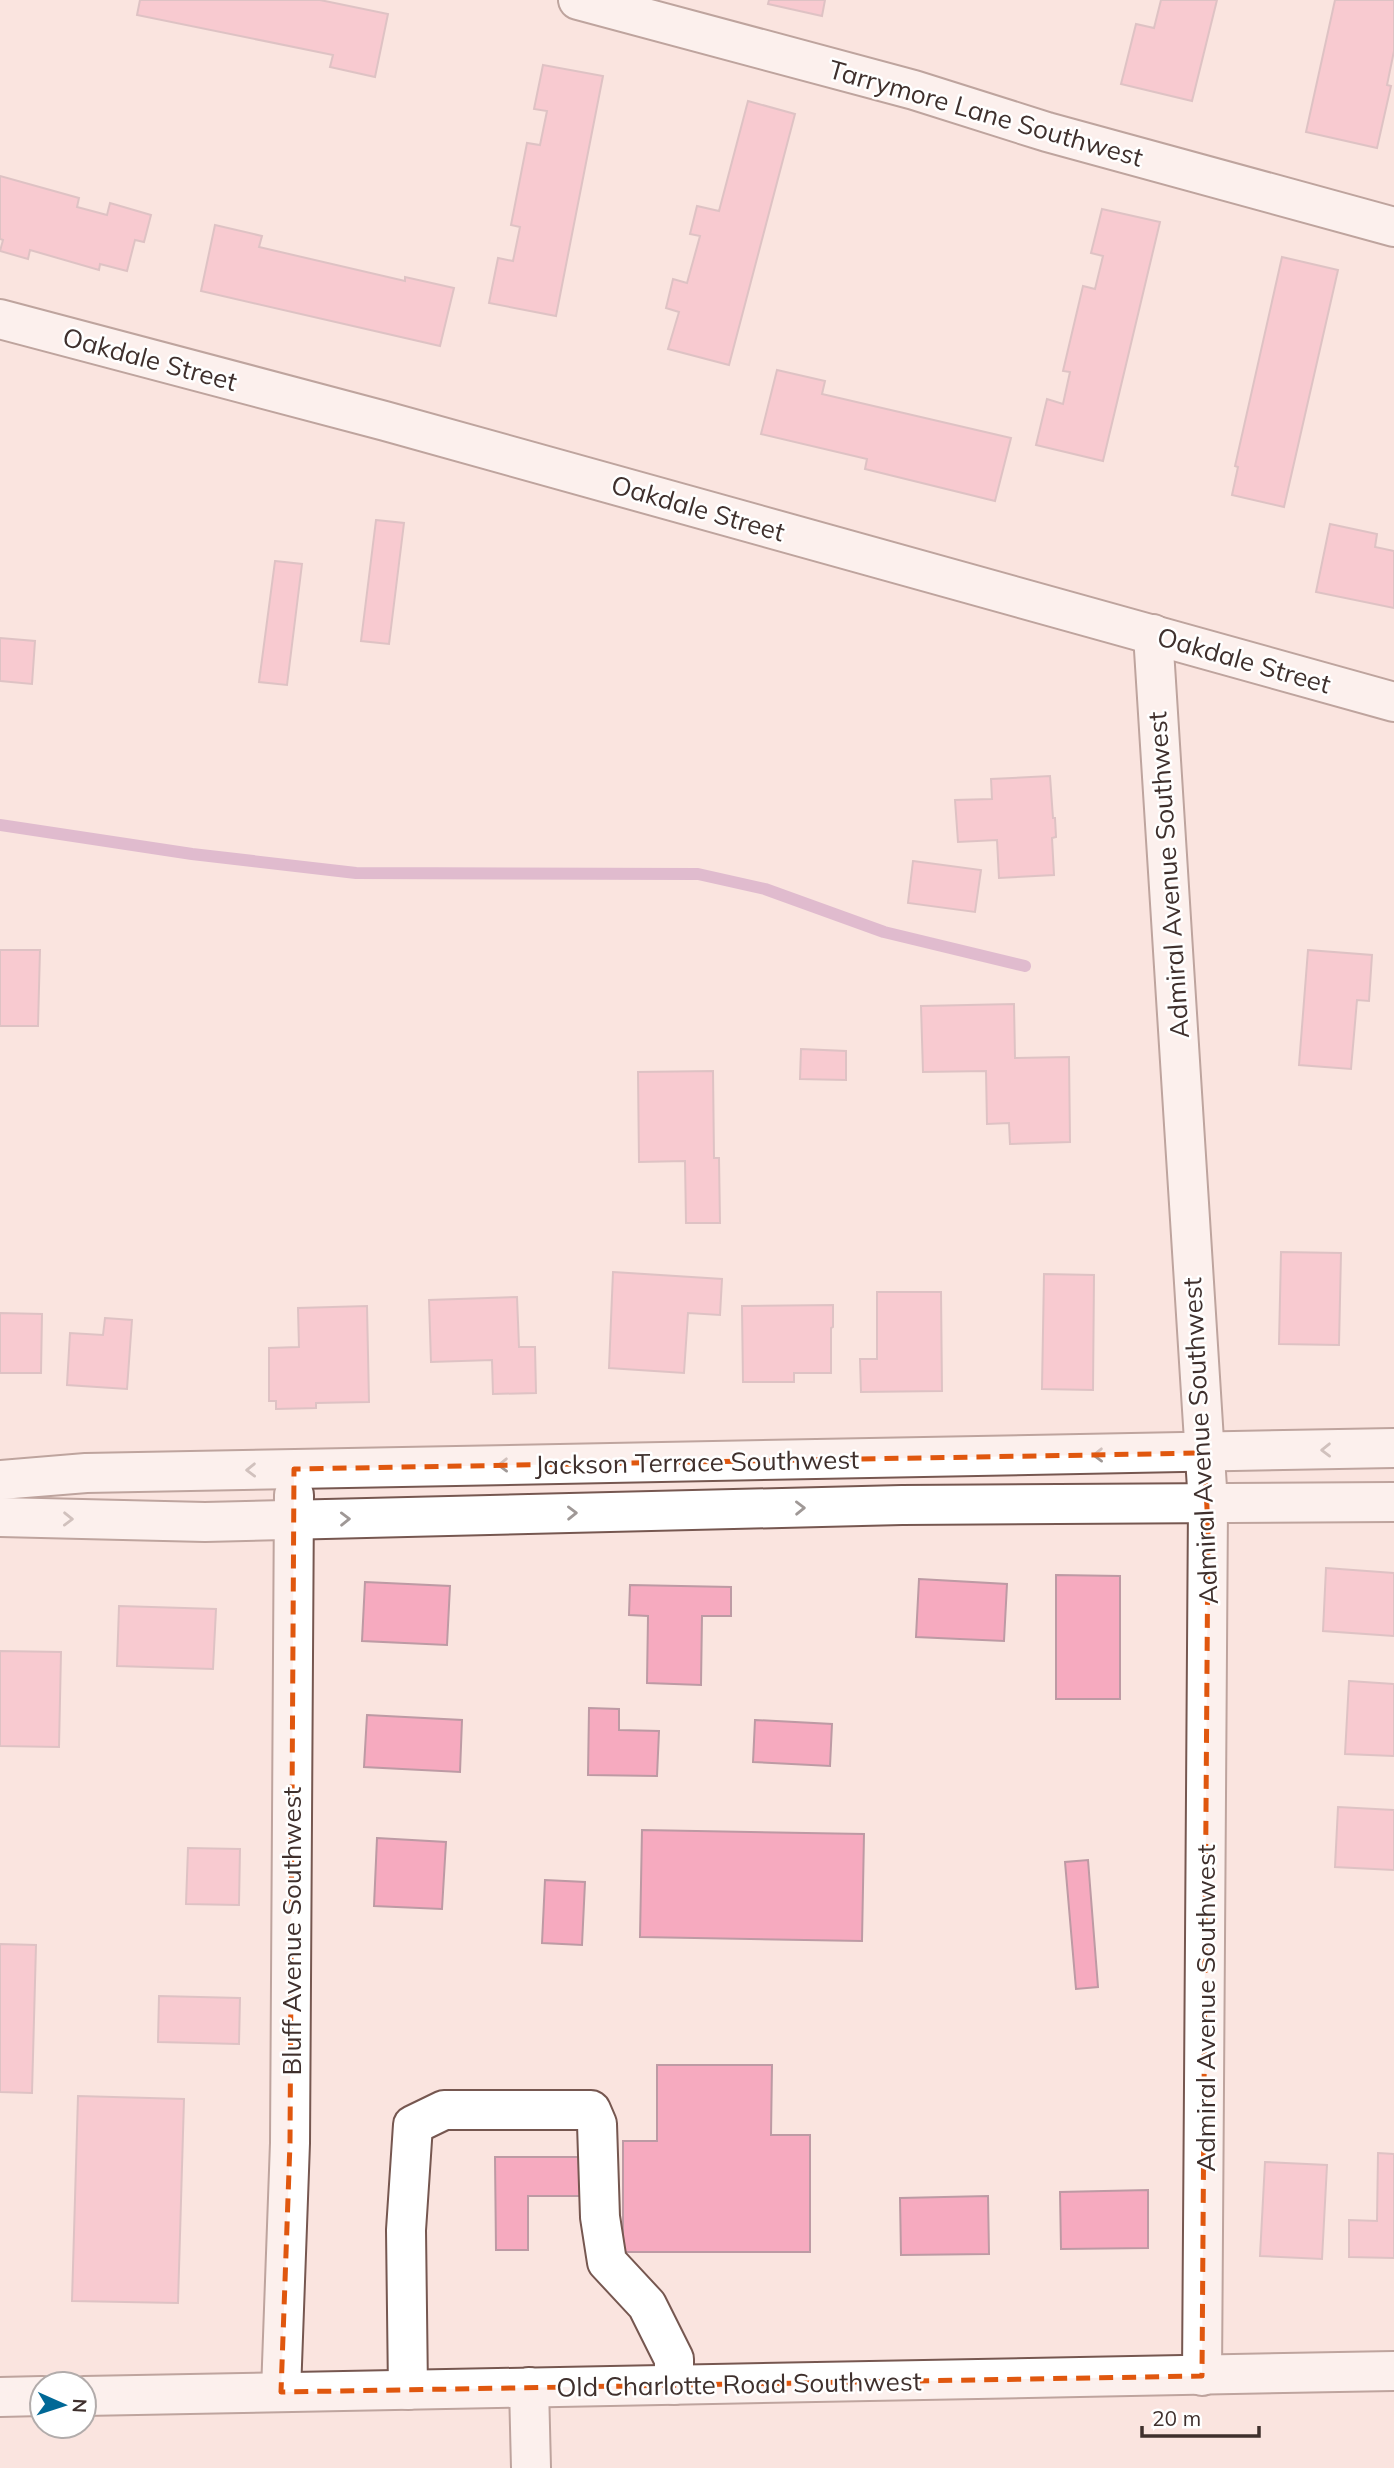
<svg xmlns="http://www.w3.org/2000/svg" width="1394" height="2468" font-family="Mulish,sans-serif">
<style>
.lines{fill:none;stroke-linecap:round;stroke-linejoin:round}
.stream{stroke:#c08abb;stroke-width:12}
.building{fill:#f6aabf;stroke:#bd9aa4;stroke-width:2}
.minor-casing{stroke:#765750;stroke-width:42}
.major-casing{stroke:#765750;stroke-width:42}
.minor{stroke:#fff;stroke-width:38}
.major{stroke:#fff;stroke-width:38}
.oneway{stroke:#9f9896}
.marked{fill:none;stroke:#e0570e;stroke-width:5;stroke-dasharray:14 9;stroke-linejoin:round}
.labels{text-anchor:middle;dominant-baseline:central;stroke-width:5;stroke-linejoin:round;paint-order:stroke}
.street-label{font-size:26px;fill:#3f302d;stroke:#fff}
</style>
<rect width="100%" height="100%" fill="#fae4df"/>
<g class="lines">
<!-- stream -->
<path class="stream" d="M0,825L192,854L356,873L698,874L765,889L884,932L1025,966"/>
</g>
<!-- building -->
<g class="building">
<path d="M140,0H320L388,14L375,77L330,67L333,55L137,15Z"/>
<path d="M769,0H825L822,16L768,4Z"/>
<path d="M1161,0H1217L1192,101L1121,84L1136,24L1154,28Z"/>
<path d="M1335,0H1394V51L1387,85L1391,86L1377,148L1306,132Z"/>
<path d="M543,65L603,76L556,316L489,303L498,258L513,261L520,227L511,225L527,143L540,145L547,111L534,109Z"/>
<path d="M748,101L795,114L729,365L668,349L679,312L666,308L673,279L687,283L700,236L690,234L697,206L719,211Z"/>
<path d="M0,176L79,198L77,207L107,215L110,203L151,215L144,242L135,240L127,271L100,264L99,270L30,250L28,259L0,251L3,240L0,239Z"/>
<path d="M1102,209L1160,222L1103,461L1036,445L1047,399L1063,404L1070,372L1063,371L1083,286L1095,289L1103,256L1091,253Z"/>
<path d="M215,225L262,236L259,247L405,281V277L454,288L440,346L201,291Z"/>
<path d="M1282,257L1338,270L1284,507L1232,495L1238,467L1235,466Z"/>
<path d="M777,370L825,381L822,394L1011,438L995,501L865,469L867,459L761,434Z"/>
<path d="M376,520L404,523L389,644L361,641Z"/>
<path d="M1330,524L1377,534L1375,547L1394,551V608L1316,592Z"/>
<path d="M275,561L302,564L287,685L259,682Z"/>
<path d="M0,638L35,641L32,684L0,681Z"/>
<path d="M1050,776L1053,818H1055L1056,837L1052,838L1054,875L999,878L997,840L958,842L955,800L992,799L991,779Z"/>
<path d="M913,861L981,870L975,912L908,903Z"/>
<path d="M0,950H40L38,1026H0Z"/>
<path d="M1308,950L1372,955L1369,1001L1357,1000L1351,1069L1299,1065Z"/>
<path d="M1014,1004L1015,1058L1069,1057L1070,1142L1010,1144L1009,1123L987,1124L986,1071L923,1072L921,1006Z"/>
<path d="M801,1049L846,1051V1080L800,1079Z"/>
<path d="M713,1071L714,1158H719L720,1223H686L685,1161L639,1162L638,1072Z"/>
<path d="M1281,1252L1341,1253L1339,1345L1279,1344Z"/>
<path d="M613,1272L722,1279L720,1315L688,1313L684,1373L609,1368Z"/>
<path d="M1044,1274L1094,1275L1093,1390L1042,1389Z"/>
<path d="M877,1292H941L942,1391L861,1392L860,1359H877Z"/>
<path d="M517,1297L519,1347H535L536,1393L493,1394L492,1360L431,1362L429,1300Z"/>
<path d="M833,1305V1327L831,1328V1373H794V1382H743L742,1306Z"/>
<path d="M367,1306L369,1402L316,1403V1408L276,1409V1401H269V1348L299,1347L298,1308Z"/>
<path d="M0,1313L42,1314L41,1373H0Z"/>
<path d="M105,1318L132,1320L127,1389L67,1385L70,1333L103,1335Z"/>
<path d="M1326,1568L1394,1573V1636L1323,1631Z"/>
<path d="M1056,1575L1120,1576V1699H1056Z"/>
<path d="M919,1579L1007,1584L1004,1641L916,1637Z"/>
<path d="M365,1582L450,1586L447,1645L362,1641Z"/>
<path d="M630,1585L731,1587V1616H702L701,1685L647,1683L648,1616L629,1615Z"/>
<path d="M119,1606L216,1609L213,1669L117,1666Z"/>
<path d="M0,1651L61,1652L59,1747L0,1746Z"/>
<path d="M1349,1681L1394,1684V1756L1345,1754Z"/>
<path d="M589,1708L619,1709V1730L659,1731L657,1776L588,1775Z"/>
<path d="M367,1715L462,1720L460,1772L364,1767Z"/>
<path d="M755,1720L832,1724L830,1766L753,1762Z"/>
<path d="M1338,1807L1394,1810V1870L1335,1867Z"/>
<path d="M642,1830L864,1834L862,1941L640,1937Z"/>
<path d="M377,1838L446,1842L442,1909L374,1906Z"/>
<path d="M188,1848L240,1849L239,1905L186,1904Z"/>
<path d="M1088,1860L1098,1987L1076,1989L1065,1862Z"/>
<path d="M545,1880L585,1882L582,1945L542,1943Z"/>
<path d="M0,1944L36,1945L32,2093L0,2092Z"/>
<path d="M159,1996L240,1998L239,2044L158,2042Z"/>
<path d="M657,2065H772L771,2135H810V2252H623V2141H657Z"/>
<path d="M78,2096L184,2099L178,2303L72,2301Z"/>
<path d="M1378,2153L1394,2154V2258L1349,2257V2220L1377,2221Z"/>
<path d="M495,2157H580L581,2196H528V2250H496Z"/>
<path d="M1265,2162L1327,2165L1322,2259L1260,2256Z"/>
<path d="M1148,2190V2248L1061,2249L1060,2192Z"/>
<path d="M988,2196L989,2254L901,2255L900,2198Z"/>
</g>
<g class="lines">
<defs>
<g id="minor">
<path d="M578,0L914,90L1047,132L1394,227"/>
<path d="M0,319L385,421L1394,702"/>
<path d="M1153,634L1208,1504L1202,2376"/>
<path d="M0,1480L86,1473L1394,1448"/>
<path d="M0,1517L205,1522L902,1505L1394,1502"/>
<path d="M529,2387L531,2468"/>
<path d="M408,2390L406,2230L413,2125L444,2110H591L597,2124L600,2217L607,2262L647,2305L674,2359V2385"/>
<path d="M281,2392L290,2143L294,1495"/>
</g>
<g id="major">
<path d="M84,2396L1394,2371"/>
<path d="M0,2397L42,2396"/>
</g>
</defs>
<!-- minor casing -->
<use href="#minor" class="minor-casing"/>
<!-- major casing -->
<use href="#major" class="major-casing"/>
<!-- minor -->
<use href="#minor" class="minor"/>
<!-- major -->
<use href="#major" class="major"/>
</g>
<!-- one-way arrows -->
<defs><path id="oneway-chevron" d="M-2-3.5L2.5 0L-2 3.5" fill="none" stroke-width="1.6" stroke-linecap="round" stroke-linejoin="round" transform="scale(1.75)"/></defs>
<g class="oneway">
<use href="#oneway-chevron" transform="translate(1326 1450) rotate(179)"/>
<use href="#oneway-chevron" transform="translate(1098 1455) rotate(179)"/>
<use href="#oneway-chevron" transform="translate(503 1465) rotate(179)"/>
<use href="#oneway-chevron" transform="translate(251 1470) rotate(179)"/>
<use href="#oneway-chevron" transform="translate(800 1508) rotate(-1)"/>
<use href="#oneway-chevron" transform="translate(572 1513) rotate(-1)"/>
<use href="#oneway-chevron" transform="translate(68 1519) rotate(1)"/>
<use href="#oneway-chevron" transform="translate(345 1519) rotate(-1)"/>
</g>
<!-- marked area -->
<path d="M0 0H1394V2468H0ZM1204,1453L1208,1527L1202,2376L281,2392L290,2143L294,1469Z" fill="#fae4df" fill-opacity=".55" fill-rule="evenodd"/>
<path class="marked" d="M1204,1453L1208,1527L1202,2376L281,2392L290,2143L294,1469Z"/>
<g class="labels">
<!-- street labels -->
<g class="street-label">
<text transform="translate(986 113) rotate(16)">Tarrymore Lane Southwest</text>
<text transform="translate(150 359) rotate(15)">Oakdale Street</text>
<text transform="translate(698 508) rotate(16)">Oakdale Street</text>
<text transform="translate(1244 660) rotate(16)">Oakdale Street</text>
<text transform="translate(1168 875) rotate(-94)">Admiral Avenue Southwest</text>
<text transform="translate(1200 1441) rotate(-93)">Admiral Avenue Southwest</text>
<text transform="translate(697 1462) rotate(-1)">Jackson Terrace Southwest</text>
<text transform="translate(291 1931) rotate(-90)">Bluff Avenue Southwest</text>
<text transform="translate(1205 2008) rotate(-90)">Admiral Avenue Southwest</text>
<text transform="translate(739 2384) rotate(-1)">Old Charlotte Road Southwest</text>
</g>
</g>
<!-- north arrow -->
<g transform="translate(63 2405) rotate(93)"><circle r="33" fill="#ffffff" stroke="#b2acab" stroke-width="2"/>
<path d="M0-5L12 26L0 18L-12 26Z" fill="#006896"/>
<text y="-10" font-size="19" font-weight="bold" text-anchor="middle" fill="#3f302d">N</text>
</g>
<!-- scale -->
<path d="M1142 2426v10h117v-10" fill="none" stroke="#3f302d" stroke-width="3.5"/>
<text x="1152" y="2426" font-size="21" fill="#3f302d" stroke="#ffffff" stroke-width="5" paint-order="stroke">20 m</text>
</svg>
